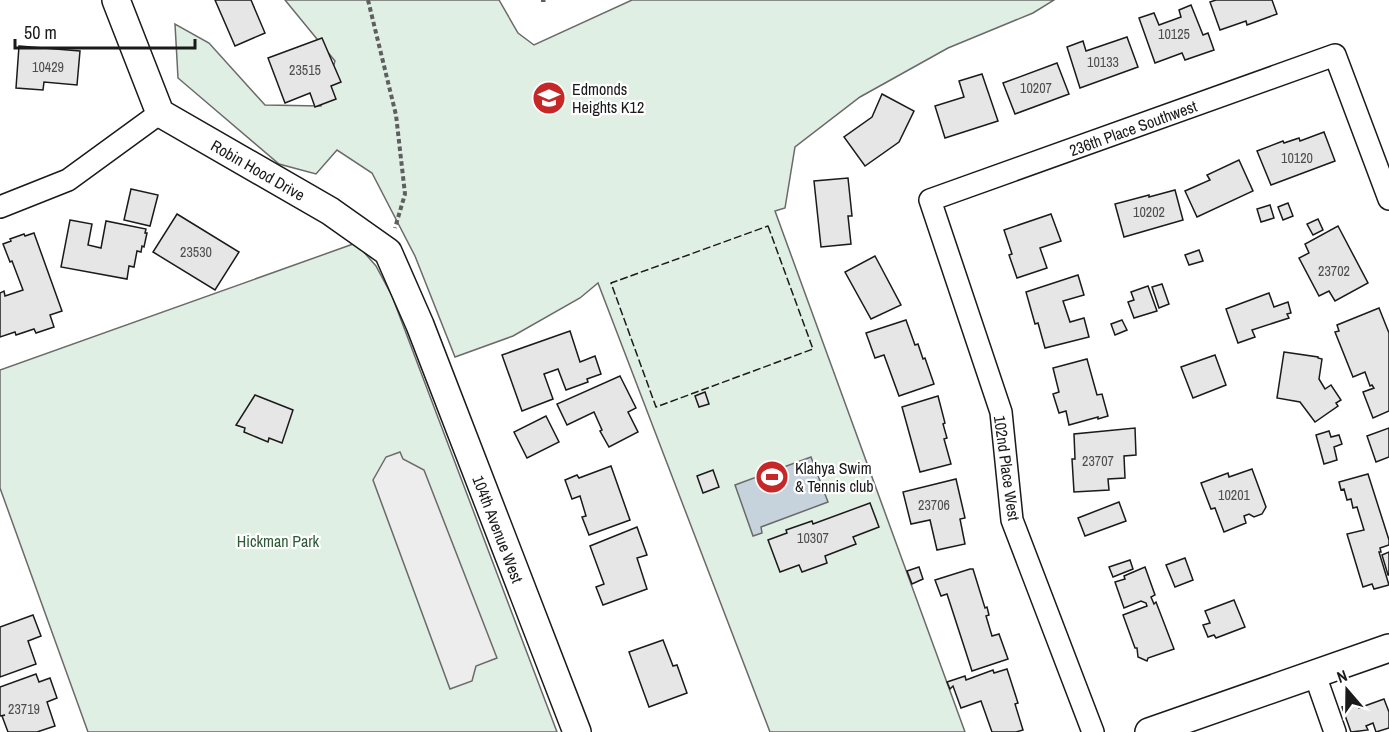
<svg xmlns="http://www.w3.org/2000/svg" width="1389" height="732" font-family="'Archivo Narrow',sans-serif">
<style>
.green{fill:#e0efe3;stroke:#6a6a6a;stroke-width:1.5}
.parking{fill:#ededed;stroke:#6a6a6a;stroke-width:1.5}
.water{fill:#c6d2dc;stroke:#6a6a6a;stroke-width:1.5}
.building{fill:#e6e6e6;stroke:#1a1a1a;stroke-width:1.5}
.lines{fill:none;stroke-linecap:round;stroke-linejoin:round}
.minor-casing{stroke:#1a1a1a;stroke-width:24}
.tertiary-casing{stroke:#1a1a1a;stroke-width:30}
.path{stroke:#5f5f5f;stroke-width:4;stroke-dasharray:4.5 3;stroke-linecap:butt}
.minor{stroke:#fff;stroke-width:21}
.tertiary{stroke:#fff;stroke-width:27}
.fence{stroke:#1a1a1a;stroke-width:1.5;stroke-dasharray:8 3;stroke-linecap:butt}
.labels{text-anchor:middle;dominant-baseline:central;stroke-width:4.5;stroke-linejoin:round;paint-order:stroke}
.number-label{font-size:14px;fill:#4d4d4d}
.poi-label{font-size:16px;fill:#1a1a1a;stroke:#fff;text-anchor:start}
.street-label{font-size:16px;fill:#1a1a1a;stroke:#fff}
.park-label{font-size:16px;fill:#2b5a34;stroke:#fff}
</style>
<rect width="100%" height="100%" fill="#fff"/>
<!-- green -->
<g class="green">
<path d="M285,0H499L518,33L534,45L632,0H1054L1033,13L948,48L860,97L795,147L785,208L775,211L965,732H770L598,283L580,298L513,336L455,357L415,256L372,173L337,150L316,174L279,164L178,78L175,24L209,43L265,105L321,106L335,61Z"/>
<path d="M356,243L376,266L392,296L557,732H88L0,488V370Z"/>
</g>
<!-- parking -->
<path class="parking" d="M400,452L403,459L424,470L497,658L476,666L472,681L450,689L373,480L386,457Z"/>
<!-- water -->
<path class="water" d="M811,457L828,502L761,527L762,533L753,536L735,485Z"/>
<!-- building -->
<g class="building">
<path d="M215,0H251L265,33L235,46Z"/>
<path d="M1216,0H1272L1277,14L1247,25L1246,21L1220,30L1210,2Z"/>
<path d="M1191,5L1203,35L1208,33L1214,50L1185,60L1182,53L1155,63L1139,18L1154,13L1159,25L1181,17L1179,10Z"/>
<path d="M1127,37L1138,67L1080,88L1067,47L1083,41L1086,51Z"/>
<path d="M322,38L341,82L331,86L336,99L315,107L310,93L285,103L268,58Z"/>
<path d="M19,46L80,51L77,85L44,82L43,90L16,88Z"/>
<path d="M1057,63L1069,94L1015,114L1003,83Z"/>
<path d="M982,74L998,121L945,138L935,106L964,97L959,81Z"/>
<path d="M882,94L914,111L899,142L865,166L844,137L872,117Z"/>
<path d="M1324,132L1335,161L1271,185L1257,151L1283,141L1284,143L1299,138L1300,141Z"/>
<path d="M1239,160L1253,191L1197,217L1185,191L1210,180L1207,175Z"/>
<path d="M848,178L852,216H848L851,244L821,247L814,181Z"/>
<path d="M131,189L158,195L150,226L124,220Z"/>
<path d="M1175,190L1183,220L1124,237L1115,204L1149,195V197Z"/>
<path d="M1288,203L1293,216L1283,220L1278,207Z"/>
<path d="M1270,205L1274,218L1261,222L1257,209Z"/>
<path d="M177,214L239,252L215,290L153,252Z"/>
<path d="M1051,214L1061,241L1040,248L1047,268L1017,278L1009,255L1012,254L1004,230Z"/>
<path d="M1318,219L1323,230L1313,235L1307,224Z"/>
<path d="M70,220L92,224L88,245L101,248L106,221L146,229L145,233H147L144,247L142,246L141,252L137,251L134,267L129,266L127,279L61,267Z"/>
<path d="M1338,226L1368,283L1335,301L1329,291L1319,296L1299,258L1309,253L1305,244Z"/>
<path d="M34,233L62,311L50,315L54,327L36,333L34,329L16,335L15,332L0,337V293L4,291L5,296L23,290L12,261L10,262L3,244L11,241L10,239L24,234L25,236Z"/>
<path d="M1199,250L1203,261L1189,265L1185,255Z"/>
<path d="M875,256L901,305L871,319L845,272Z"/>
<path d="M1078,275L1084,295L1063,301L1070,322L1084,318L1089,337L1045,348L1038,323L1035,324L1026,292Z"/>
<path d="M1162,284L1169,304L1159,308L1152,287Z"/>
<path d="M1148,286L1157,311L1134,318L1128,302L1134,300L1131,292Z"/>
<path d="M1269,293L1274,307L1288,302L1291,313L1287,314L1289,318L1252,330L1255,337L1238,343L1226,309Z"/>
<path d="M1379,308L1389,333V411L1373,418L1363,392L1374,388L1372,385L1370,386L1365,372L1353,377L1335,332L1339,331L1337,325Z"/>
<path d="M906,320L915,345L918,344L923,359L925,358L934,384L899,396L884,355L875,358L866,333Z"/>
<path d="M1122,320L1127,330L1115,335L1111,324Z"/>
<path d="M570,331L580,362L595,356L601,374L587,379L588,382L566,390L558,369L544,374L553,399L522,411L502,355Z"/>
<path d="M1284,352L1318,357V358L1322,359L1319,379L1325,389L1331,385L1341,400L1336,403L1338,406L1315,422L1300,402L1277,398Z"/>
<path d="M1215,355L1226,385L1193,398L1181,367Z"/>
<path d="M1087,359L1097,395L1102,394L1108,416L1098,419V417L1069,425L1066,411L1059,413L1053,394L1059,392L1053,368Z"/>
<path d="M620,376L636,408L628,412L638,432L609,447L600,431L602,430L594,412L567,425L557,404Z"/>
<path d="M705,392L709,404L699,407L695,396Z"/>
<path d="M255,395L293,410L282,443L269,438L268,442L244,432L245,428L236,425Z"/>
<path d="M938,396L945,423L943,424L947,438L944,439L951,464L920,472L902,407Z"/>
<path d="M546,416L559,442L527,458L514,432Z"/>
<path d="M1135,428L1136,455L1124,456L1125,478L1108,479L1109,490L1074,492L1072,459H1075L1074,434Z"/>
<path d="M1389,428V457L1376,462L1367,436Z"/>
<path d="M1329,431L1331,437L1339,435L1342,444L1334,447L1337,460L1324,464L1316,435Z"/>
<path d="M611,466L630,520L589,535L582,517L586,516L580,496L572,499L565,480L577,475L579,478Z"/>
<path d="M1252,469L1266,507L1262,514L1254,517L1249,514L1244,516L1246,523L1224,532L1215,508L1211,509L1201,483L1228,473L1229,477Z"/>
<path d="M713,470L719,487L703,493L697,476Z"/>
<path d="M1368,474L1389,540V545L1380,548L1381,552H1379L1389,585L1374,589L1372,584L1363,587L1347,534L1364,530L1357,507L1353,508L1351,499L1347,500L1344,489L1341,490L1339,482Z"/>
<path d="M956,479L965,518L960,519L965,544L937,550L930,520L911,524L903,492Z"/>
<path d="M1119,502L1126,521L1085,536L1078,518Z"/>
<path d="M870,503L879,527L853,537L856,544L825,556L827,563L802,572L799,565L780,572L768,540L787,533L786,530L812,521L813,524Z"/>
<path d="M637,527L647,555L637,558L647,589L603,605L596,587L604,584L590,546Z"/>
<path d="M1389,552V575H1388L1382,555Z"/>
<path d="M1185,558L1193,580L1175,587L1166,565Z"/>
<path d="M1130,560L1133,569L1113,577L1109,567Z"/>
<path d="M919,567L923,579L912,584L907,571Z"/>
<path d="M1145,567L1155,595L1151,597L1154,604L1156,602L1174,649L1148,658L1147,661L1138,657L1137,648H1135L1123,615L1147,606L1146,603L1141,601L1124,608L1115,582L1125,579L1124,576Z"/>
<path d="M970,569H973L985,608L987,607L989,615L986,616L992,636L999,634L1008,659L972,671L947,594L941,596L935,580Z"/>
<path d="M1234,600L1245,627L1216,638L1214,635L1208,637L1203,625L1210,623L1205,611Z"/>
<path d="M33,615L41,636L28,641L36,664L0,677V627Z"/>
<path d="M663,640L673,666L677,665L687,693L649,707L629,652Z"/>
<path d="M1007,669L1018,703L1015,704L1023,730L1016,732H992L981,701L961,708L953,686L950,689L947,682L965,676L966,680L993,670L994,673Z"/>
<path d="M36,674L39,682L50,678L57,698L47,702L55,726L37,732H8L2,716L5,715L0,716V687Z"/>
<path d="M1384,699L1389,712V728L1376,732L1373,723L1366,726L1368,730L1351,732L1342,707L1357,702L1359,708Z"/>
</g>
<g class="lines">
<defs>
<g id="minor">
<path d="M0,207L68,180L160,113"/>
<path d="M1315,675L1335,732"/>
<path d="M1093,732L1012,520L1001,412L930,200L1335,55L1389,199"/>
</g>
<g id="tertiary">
<path d="M116,0L160,113L330,211L388,252L420,325L577,732"/>
<path d="M1149,732L1389,648"/>
</g>
</defs>
<!-- minor casing -->
<use href="#minor" class="minor-casing"/>
<!-- tertiary casing -->
<use href="#tertiary" class="tertiary-casing"/>
<!-- path -->
<g class="path">
<path d="M368,0L396,115L405,194L395,228"/>
<path d="M541,0H546"/>
</g>
<!-- minor -->
<use href="#minor" class="minor"/>
<!-- tertiary -->
<use href="#tertiary" class="tertiary"/>
<!-- fence -->
<path class="fence" d="M768,226L813,349L656,407L611,283Z"/>
</g>
<!-- icons -->
<defs>
<symbol id="school-disc" viewBox="-11 -11 22 22"><circle r="9.5" fill="#c62828" stroke="#fff"/><path d="M0-5L7-2L0 1L-7-2ZM-4 1L0 2.5L4 1V4Q0 6-4 4Z" fill="#fff"/></symbol>
<symbol id="stadium-disc" viewBox="-11 -11 22 22"><circle r="9.5" fill="#c62828" stroke="#fff"/><path d="M0-5a6.5 5 0 1 0 0 10a6.5 5 0 1 0 0-10ZM-3.5-1.8h7v3.6h-7Z" fill="#fff"/></symbol>
</defs>
<g fill-rule="evenodd">
<use href="#school-disc" x="530" y="79" width="38" height="38"/>
<use href="#stadium-disc" x="753" y="458" width="38" height="38"/>
</g>
<g class="labels">
<!-- number labels -->
<g class="number-label">
<text x="1174" y="34">10125</text>
<text x="1103" y="62">10133</text>
<text x="48" y="67">10429</text>
<text x="305" y="70">23515</text>
<text x="1036" y="88">10207</text>
<text x="1297" y="158">10120</text>
<text x="1149" y="212">10202</text>
<text x="196" y="252">23530</text>
<text x="1334" y="271">23702</text>
<text x="1098" y="461">23707</text>
<text x="1234" y="495">10201</text>
<text x="934" y="505">23706</text>
<text x="813" y="538">10307</text>
<text x="24" y="709">23719</text>
</g>
<!-- poi labels -->
<g class="poi-label">
<text x="572" y="89">Edmonds<tspan x="572" dy="18">Heights K12</tspan></text>
<text x="795" y="468">Klahya Swim<tspan x="795" dy="18">&amp; Tennis club</tspan></text>
</g>
<!-- street labels -->
<g class="street-label">
<text transform="translate(1133 128) rotate(-20)">236th Place Southwest</text>
<text transform="translate(258 170) rotate(30)">Robin Hood Drive</text>
<text transform="translate(1007 468) rotate(82)">102nd Place West</text>
<text transform="translate(498 529) rotate(69)">104th Avenue West</text>
</g>
<!-- park labels -->
<g class="park-label">
<text x="278" y="541">Hickman Park</text>
</g>
</g>
<!-- north arrow -->
<g transform="translate(1347 690) rotate(340)" stroke="#ffffff" stroke-width="4.5" paint-order="stroke">
<path d="M0-4.5L10 22L0 15L-10 22Z" fill="#1a1a1a"/>
<text y="-9" font-size="16" font-weight="bold" text-anchor="middle" fill="#1a1a1a">N</text>
</g>
<!-- scale -->
<path d="M15 39v9h180v-9" fill="none" stroke="#1a1a1a" stroke-width="3"/>
<text x="24" y="39" font-size="18" fill="#1a1a1a" stroke="#ffffff" stroke-width="4.5" paint-order="stroke">50 m</text>
</svg>
